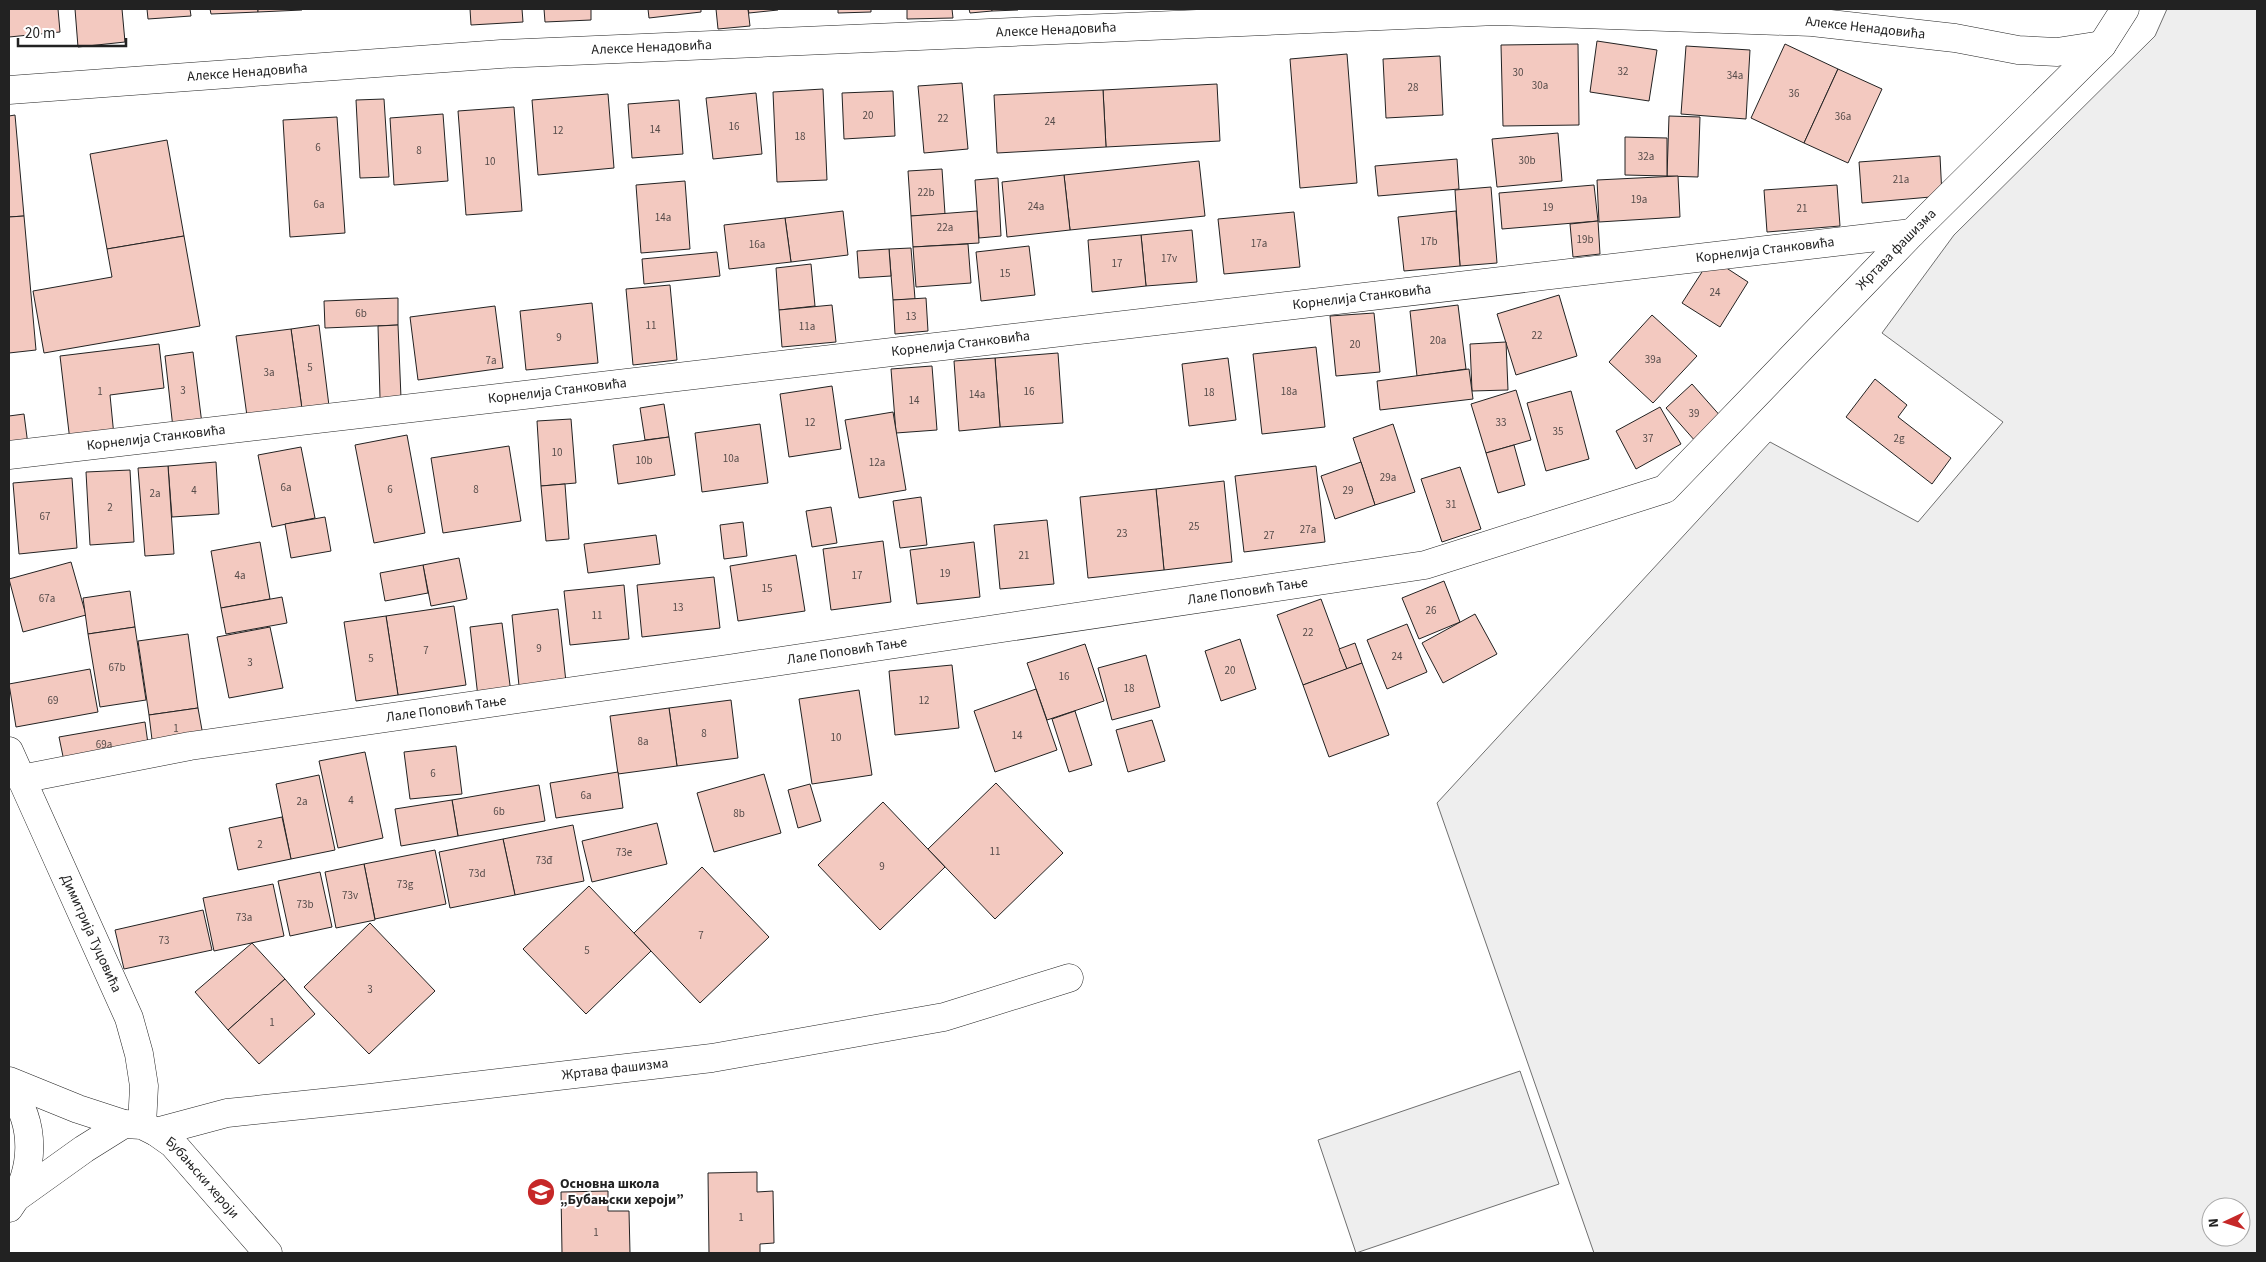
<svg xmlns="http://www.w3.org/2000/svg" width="2266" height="1262" font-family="'Source Sans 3',sans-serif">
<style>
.green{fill:#eee;stroke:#6f6f6f;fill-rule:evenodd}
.building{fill:#f3c9c0;stroke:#222}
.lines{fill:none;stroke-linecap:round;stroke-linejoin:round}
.minor-casing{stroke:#222;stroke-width:29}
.secondary-casing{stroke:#222;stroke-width:29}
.minor{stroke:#fff;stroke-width:28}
.secondary{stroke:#fff;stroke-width:28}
.labels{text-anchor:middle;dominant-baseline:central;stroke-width:4;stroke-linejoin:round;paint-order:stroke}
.number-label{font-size:11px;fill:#564c4a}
.street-label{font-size:14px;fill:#222;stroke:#fff}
.poi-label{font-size:14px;font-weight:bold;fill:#222;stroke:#fff;text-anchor:start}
</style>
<rect width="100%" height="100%" fill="#fff"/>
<!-- green -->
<g class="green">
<path d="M2167,9H2257V1253H1594L1437,803L1770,442L1918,522L2003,422L1882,333L1954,235L2155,36ZM2211,1207H2241V1237H2211Z"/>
<path d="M1520,1071L1559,1184L1356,1253L1318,1140Z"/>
</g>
<!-- building -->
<g class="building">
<path d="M9,9H58L60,32L9,37Z"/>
<path d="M75,9H122L125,42L78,47Z"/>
<path d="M147,9H190L191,16L148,19Z"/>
<path d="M210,9H258V12L211,14Z"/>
<path d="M258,9H302V10L258,12Z"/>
<path d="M470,9H522L523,22L471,25Z"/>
<path d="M544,9H591V20L545,22Z"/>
<path d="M648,9H701V12L649,18Z"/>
<path d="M716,9H748L750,26L718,29Z"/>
<path d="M748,9H778V10L749,13Z"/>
<path d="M838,9H871V12L838,13Z"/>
<path d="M907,9H952L953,18L907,19Z"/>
<path d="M969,9H992V11L970,13Z"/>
<path d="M992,9H1018V10L992,11Z"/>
<path d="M1597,41L1657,50L1649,101L1590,92Z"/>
<path d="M1578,44L1579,125L1503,126L1501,45Z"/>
<path d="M1785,44L1838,69L1804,143L1751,118Z"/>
<path d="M1686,46L1750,50L1746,119L1681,114Z"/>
<path d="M1347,54L1357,183L1300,188L1290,59Z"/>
<path d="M1440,56L1443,115L1386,118L1383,59Z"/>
<path d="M1838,69L1882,89L1848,163L1804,143Z"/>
<path d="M962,83L968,149L924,153L918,86Z"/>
<path d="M1217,84L1220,141L1106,147L1103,90Z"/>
<path d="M823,89L827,180L777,182L773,92Z"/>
<path d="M1103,90L1106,147L997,153L994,95Z"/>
<path d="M893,91L895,136L844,139L842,93Z"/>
<path d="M756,93L762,154L713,159L706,98Z"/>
<path d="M608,94L614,168L538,175L532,100Z"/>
<path d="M384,99L389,177L360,178L356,100Z"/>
<path d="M679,100L683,154L632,158L628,104Z"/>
<path d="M514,107L522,211L466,215L458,111Z"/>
<path d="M443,114L448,181L394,185L390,118Z"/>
<path d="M15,115L24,216L9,217V116Z"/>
<path d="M1669,116L1700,117L1698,177L1667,176Z"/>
<path d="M337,117L345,233L290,237L283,120Z"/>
<path d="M1558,133L1562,181L1497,187L1492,139Z"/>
<path d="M1625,137L1667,138V176L1625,175Z"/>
<path d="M167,140L184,236L107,249L90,154Z"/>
<path d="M1940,156L1942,196L1862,203L1859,162Z"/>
<path d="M1457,159L1459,189L1378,196L1375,166Z"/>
<path d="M1199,161L1205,216L1070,230L1064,175Z"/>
<path d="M942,169L945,214L911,216L908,171Z"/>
<path d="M1064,175L1070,230L1007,237L1002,182Z"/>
<path d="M1678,176L1680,217L1599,222L1597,180Z"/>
<path d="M998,178L1001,236L979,238L975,180Z"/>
<path d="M685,181L690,249L641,253L636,185Z"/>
<path d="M1594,185L1598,221L1502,229L1499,193Z"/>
<path d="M1837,185L1840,226L1767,232L1764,190Z"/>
<path d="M1491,187L1497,263L1460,266L1455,190Z"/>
<path d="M843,211L848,255L791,262L785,218Z"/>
<path d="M977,211L979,243L913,247L911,216Z"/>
<path d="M1456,211L1460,266L1404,271L1398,217Z"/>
<path d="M1294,212L1300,267L1224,274L1218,219Z"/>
<path d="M24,216L36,350L9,353V217Z"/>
<path d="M785,218L791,262L729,269L724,225Z"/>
<path d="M1598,221L1600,254L1573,257L1570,224Z"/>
<path d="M1192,230L1197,282L1146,286L1141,235Z"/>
<path d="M1141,235L1146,286L1092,292L1088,240Z"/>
<path d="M184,236L200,326L44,353L33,291L112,277L107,249Z"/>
<path d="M968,244L971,283L916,287L913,247Z"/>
<path d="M1029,246L1035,295L981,301L976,252Z"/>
<path d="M911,248L915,299L893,300L889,249Z"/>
<path d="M889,249L891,276L859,278L857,251Z"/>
<path d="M717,252L720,276L644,284L642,259Z"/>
<path d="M1711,258L1748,282L1720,327L1682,303Z"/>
<path d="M811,264L815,306L779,310L776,268Z"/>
<path d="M670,285L677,360L633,365L626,289Z"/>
<path d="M1559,295L1577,356L1516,375L1497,314Z"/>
<path d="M398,298V325L325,328L324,301Z"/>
<path d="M926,298L928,331L895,334L893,300Z"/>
<path d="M592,303L598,363L526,370L520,311Z"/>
<path d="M832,305L836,342L782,347L779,310Z"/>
<path d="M1458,305L1466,369L1417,376L1410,311Z"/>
<path d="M495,306L503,368L418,380L410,317Z"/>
<path d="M1374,313L1380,372L1336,376L1330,316Z"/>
<path d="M1652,315L1697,356L1653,403L1609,362Z"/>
<path d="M319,325L329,406L302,409L291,329Z"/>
<path d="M398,325L401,398H380L378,326Z"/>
<path d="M291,329L302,409L247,416L236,336Z"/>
<path d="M1506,342L1508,390L1472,391L1470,344Z"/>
<path d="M159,344L164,388L110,395L114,436L70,441L60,356Z"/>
<path d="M1316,347L1325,427L1262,434L1253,354Z"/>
<path d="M193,352L202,424L173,428L165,356Z"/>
<path d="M1058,353L1063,423L1000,427L995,358Z"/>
<path d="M995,358L1000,427L959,431L954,361Z"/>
<path d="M1228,358L1236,420L1189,426L1182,364Z"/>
<path d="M932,366L937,430L896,433L891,369Z"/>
<path d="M1469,369L1473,399L1380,410L1377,381Z"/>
<path d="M1875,379L1907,405L1898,417L1951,458L1932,484L1846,417Z"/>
<path d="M1692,384L1723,419L1696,442L1666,408Z"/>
<path d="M832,386L841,449L789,457L780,394Z"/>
<path d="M1516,390L1531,440L1486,453L1471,404Z"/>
<path d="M1571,391L1589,459L1546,471L1527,403Z"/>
<path d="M664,404L669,437L645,440L640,408Z"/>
<path d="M1660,407L1681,444L1636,469L1616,431Z"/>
<path d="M893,412L906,490L859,498L845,420Z"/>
<path d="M24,414L28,445L9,447V416Z"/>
<path d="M571,419L576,483L541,486L537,421Z"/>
<path d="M760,424L768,483L702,492L695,433Z"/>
<path d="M1393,424L1415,492L1375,505L1353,438Z"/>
<path d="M407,435L425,533L374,543L355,445Z"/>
<path d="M669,437L675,475L618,484L613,445Z"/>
<path d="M1514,445L1525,485L1498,493L1486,453Z"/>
<path d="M509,446L521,521L443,533L431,458Z"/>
<path d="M301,447L315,518L272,527L258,455Z"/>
<path d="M216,462L219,514L172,517L168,466Z"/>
<path d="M1361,462L1375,505L1335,519L1321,476Z"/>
<path d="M168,466L174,554L145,556L138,468Z"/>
<path d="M1316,466L1325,542L1244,552L1235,476Z"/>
<path d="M1460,467L1481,529L1442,542L1421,479Z"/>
<path d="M130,470L134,542L90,545L86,472Z"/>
<path d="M72,478L77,548L19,554L13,483Z"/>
<path d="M1224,481L1232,562L1164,570L1156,489Z"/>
<path d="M565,484L569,539L546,541L541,486Z"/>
<path d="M1156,489L1164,570L1088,578L1080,497Z"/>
<path d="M921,497L927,545L900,548L893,501Z"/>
<path d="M831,507L837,543L812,547L806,511Z"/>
<path d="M325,517L331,551L291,558L285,524Z"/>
<path d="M1047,520L1054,584L1000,589L994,525Z"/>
<path d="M743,522L747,556L724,559L720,525Z"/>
<path d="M656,535L660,564L588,573L584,544Z"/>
<path d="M883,541L891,602L831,610L823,549Z"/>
<path d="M260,542L270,599L221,608L211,551Z"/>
<path d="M974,542L980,597L917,604L910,550Z"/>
<path d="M796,555L805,611L738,621L730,566Z"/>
<path d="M459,558L467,599L431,606L423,565Z"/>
<path d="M71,562L86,615L23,632L9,579Z"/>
<path d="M423,565L428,593L385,601L380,573Z"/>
<path d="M714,577L720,628L642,637L637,585Z"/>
<path d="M1444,581L1460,622L1419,639L1402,598Z"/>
<path d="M624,585L629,639L570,645L564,591Z"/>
<path d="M130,591L135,627L88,634L83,598Z"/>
<path d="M282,597L287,623L226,634L221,608Z"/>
<path d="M1321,599L1347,669L1303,685L1277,615Z"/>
<path d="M454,606L466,685L398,695L386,616Z"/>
<path d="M558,609L566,682L519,686L512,615Z"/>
<path d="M1475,614L1497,654L1443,683L1422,643Z"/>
<path d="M386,616L398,695L356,701L344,622Z"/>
<path d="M502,623L511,693L478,697L470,627Z"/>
<path d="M1407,624L1427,672L1387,689L1367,640Z"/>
<path d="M135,627L146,700L100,707L88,634Z"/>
<path d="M270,627L283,688L229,698L217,637Z"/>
<path d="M188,634L198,708L149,715L138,641Z"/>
<path d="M1240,639L1256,689L1221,701L1205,651Z"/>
<path d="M1355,643L1362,663L1347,669L1339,649Z"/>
<path d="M1085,644L1104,701L1047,720L1027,663Z"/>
<path d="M1146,655L1160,707L1112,720L1098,668Z"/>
<path d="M1362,663L1389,735L1329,757L1303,685Z"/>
<path d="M952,665L959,728L895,735L889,671Z"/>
<path d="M90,669L98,712L16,727L9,684Z"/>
<path d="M1036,689L1057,750L995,772L974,711Z"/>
<path d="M859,690L872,775L812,784L799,699Z"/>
<path d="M731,700L738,758L677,766L669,708Z"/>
<path d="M198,708L204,741L153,748L149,715Z"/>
<path d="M669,708L677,766L618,774L610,716Z"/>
<path d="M1075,711L1092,765L1069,772L1052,719Z"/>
<path d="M1152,720L1165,761L1128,772L1116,730Z"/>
<path d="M145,722L149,751L65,766L59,737Z"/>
<path d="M456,746L462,794L410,799L404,752Z"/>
<path d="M365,752L383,838L338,848L319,761Z"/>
<path d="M618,772L623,808L556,818L550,783Z"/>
<path d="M764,774L781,833L714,852L697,793Z"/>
<path d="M319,775L335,850L291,859L276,784Z"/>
<path d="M996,783L1063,853L995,919L928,849Z"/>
<path d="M810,784L821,821L798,828L788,790Z"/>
<path d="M539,785L545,821L458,836L452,800Z"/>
<path d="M452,800L458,836L401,846L395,809Z"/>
<path d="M883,802L945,867L880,930L818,865Z"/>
<path d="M282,817L291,859L238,870L229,828Z"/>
<path d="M657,823L667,864L592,882L582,841Z"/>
<path d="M573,825L584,881L515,895L503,839Z"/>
<path d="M503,839L515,895L450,908L439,852Z"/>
<path d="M435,850L446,904L375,919L364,864Z"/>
<path d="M364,864L375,920L336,928L325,872Z"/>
<path d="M702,867L769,937L700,1003L634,933Z"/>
<path d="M320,872L332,927L290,936L278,881Z"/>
<path d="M273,884L284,936L214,951L203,898Z"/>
<path d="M589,886L651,951L586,1014L523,949Z"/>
<path d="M203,910L212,950L124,969L115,930Z"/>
<path d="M370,923L435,991L369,1054L304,987Z"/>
<path d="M252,943L285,979L228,1030L195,992Z"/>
<path d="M285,979L315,1014L259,1064L228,1030Z"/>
<path d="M757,1172V1192L773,1191L774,1243L760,1244V1253H709L708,1173Z"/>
<path d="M608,1191V1211H629L630,1253H562L561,1192Z"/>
</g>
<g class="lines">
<defs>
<g id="minor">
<path id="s1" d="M9,90L501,54L1497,11L1812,22L1955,38L2018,50L2057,52L2102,45"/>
<path id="s2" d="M9,455L1912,233"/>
<path id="s3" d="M9,751L129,1018L139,1054L144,1086L142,1125"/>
<path id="s4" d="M21,779L190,746L734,668L1425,565L1665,489L1912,233L2102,45L2125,9"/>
<path id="s5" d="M9,1081L78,1109L124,1124L142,1125L156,1132L173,1144L268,1253"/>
<path id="s6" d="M156,1132L227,1113L370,1098L712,1058L944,1017L1069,978"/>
<path d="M17,1197L84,1149L124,1124"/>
</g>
<path id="secondary" d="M9,1088C37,1124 35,1172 9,1208"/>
</defs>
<!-- minor casing -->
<use href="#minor" class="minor-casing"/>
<!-- secondary casing -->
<use href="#secondary" class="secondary-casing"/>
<!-- minor -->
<use href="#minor" class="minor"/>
<!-- secondary -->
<use href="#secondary" class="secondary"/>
</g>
<!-- icons -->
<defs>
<symbol id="school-disc" viewBox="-11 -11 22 22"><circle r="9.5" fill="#c62828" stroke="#fff"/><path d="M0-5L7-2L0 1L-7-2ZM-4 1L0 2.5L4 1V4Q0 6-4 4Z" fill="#fff"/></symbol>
</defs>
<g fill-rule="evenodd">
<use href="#school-disc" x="525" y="1176" width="32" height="32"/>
</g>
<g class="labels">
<!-- number labels -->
<g class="number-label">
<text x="1623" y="71">32</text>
<text x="1518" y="72">30</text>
<text x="1735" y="75">34a</text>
<text x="1540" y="85">30a</text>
<text x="1413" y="87">28</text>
<text x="1794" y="93">36</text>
<text x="868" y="115">20</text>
<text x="1843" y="116">36a</text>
<text x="943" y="118">22</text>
<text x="1050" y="121">24</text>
<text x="734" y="126">16</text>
<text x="655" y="129">14</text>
<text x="558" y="130">12</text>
<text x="800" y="136">18</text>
<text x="318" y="147">6</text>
<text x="419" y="150">8</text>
<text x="1646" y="156">32a</text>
<text x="1527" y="160">30b</text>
<text x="490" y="161">10</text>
<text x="1901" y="179">21a</text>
<text x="926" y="192">22b</text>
<text x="1639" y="199">19a</text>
<text x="319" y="204">6a</text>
<text x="1036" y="206">24a</text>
<text x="1548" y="207">19</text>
<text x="1802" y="208">21</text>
<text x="663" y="217">14a</text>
<text x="945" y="227">22a</text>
<text x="1585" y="239">19b</text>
<text x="1429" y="241">17b</text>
<text x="1259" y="243">17a</text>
<text x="757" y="244">16a</text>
<text x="1169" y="258">17v</text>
<text x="1117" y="263">17</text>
<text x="1005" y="273">15</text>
<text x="1715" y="292">24</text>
<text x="361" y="313">6b</text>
<text x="911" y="316">13</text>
<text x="651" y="325">11</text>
<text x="807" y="326">11a</text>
<text x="1537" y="335">22</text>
<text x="559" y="337">9</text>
<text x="1438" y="340">20a</text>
<text x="1355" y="344">20</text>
<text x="1653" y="359">39a</text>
<text x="491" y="360">7a</text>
<text x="310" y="367">5</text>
<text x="269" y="372">3a</text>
<text x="183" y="390">3</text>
<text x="100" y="391">1</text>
<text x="1029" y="391">16</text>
<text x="1289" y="391">18a</text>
<text x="1209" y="392">18</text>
<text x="977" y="394">14a</text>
<text x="914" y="400">14</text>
<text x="1694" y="413">39</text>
<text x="810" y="422">12</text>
<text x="1501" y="422">33</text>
<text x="1558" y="431">35</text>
<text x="1648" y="438">37</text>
<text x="1899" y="438">2g</text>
<text x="557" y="452">10</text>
<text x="731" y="458">10a</text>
<text x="644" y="460">10b</text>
<text x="877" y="462">12a</text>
<text x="1388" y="477">29a</text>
<text x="286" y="487">6a</text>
<text x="390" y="489">6</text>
<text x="476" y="489">8</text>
<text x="194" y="490">4</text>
<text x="1348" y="490">29</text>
<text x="155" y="493">2a</text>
<text x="1451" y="504">31</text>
<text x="110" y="507">2</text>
<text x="45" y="516">67</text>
<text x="1194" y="526">25</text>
<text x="1308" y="529">27a</text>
<text x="1122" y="533">23</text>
<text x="1269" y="535">27</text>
<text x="1024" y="555">21</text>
<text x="945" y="573">19</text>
<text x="240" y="575">4a</text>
<text x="857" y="575">17</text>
<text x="767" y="588">15</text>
<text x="47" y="598">67a</text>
<text x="678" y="607">13</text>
<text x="1431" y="610">26</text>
<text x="597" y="615">11</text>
<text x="1308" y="632">22</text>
<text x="539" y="648">9</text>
<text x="426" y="650">7</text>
<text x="1397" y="656">24</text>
<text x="371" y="658">5</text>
<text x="250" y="662">3</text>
<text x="117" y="667">67b</text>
<text x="1230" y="670">20</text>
<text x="1064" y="676">16</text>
<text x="1129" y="688">18</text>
<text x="53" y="700">69</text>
<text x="924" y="700">12</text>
<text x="176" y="728">1</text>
<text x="704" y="733">8</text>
<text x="1017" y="735">14</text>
<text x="836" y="737">10</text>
<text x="643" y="741">8a</text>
<text x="104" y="744">69a</text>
<text x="433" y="773">6</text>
<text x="586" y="795">6a</text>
<text x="351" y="800">4</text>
<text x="302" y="801">2a</text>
<text x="499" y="811">6b</text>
<text x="739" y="813">8b</text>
<text x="260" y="844">2</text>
<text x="995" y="851">11</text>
<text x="624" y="852">73e</text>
<text x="544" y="860">73đ</text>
<text x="882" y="866">9</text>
<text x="477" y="873">73d</text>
<text x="405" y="884">73g</text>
<text x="350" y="895">73v</text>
<text x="305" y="904">73b</text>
<text x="244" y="917">73a</text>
<text x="701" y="935">7</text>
<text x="164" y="940">73</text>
<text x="587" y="950">5</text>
<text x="370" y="989">3</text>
<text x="272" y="1022">1</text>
<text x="741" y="1217">1</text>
<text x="596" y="1232">1</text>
</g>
<!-- street labels -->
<g class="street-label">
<text stroke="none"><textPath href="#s1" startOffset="1859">Алексе Ненадовића</textPath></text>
<text stroke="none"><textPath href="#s1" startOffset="1049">Алексе Ненадовића</textPath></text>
<text stroke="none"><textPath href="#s1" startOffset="644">Алексе Ненадовића</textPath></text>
<text stroke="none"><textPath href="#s1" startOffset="239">Алексе Ненадовића</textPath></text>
<text stroke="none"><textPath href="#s2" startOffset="1768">Корнелија Станковића</textPath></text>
<text stroke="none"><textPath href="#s4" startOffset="2005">Жртава фашизма</textPath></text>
<text stroke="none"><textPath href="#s2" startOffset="1362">Корнелија Станковића</textPath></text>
<text stroke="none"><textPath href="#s2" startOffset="958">Корнелија Станковића</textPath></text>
<text stroke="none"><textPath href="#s2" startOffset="552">Корнелија Станковића</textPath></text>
<text stroke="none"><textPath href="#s2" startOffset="148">Корнелија Станковића</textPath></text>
<text stroke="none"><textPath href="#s4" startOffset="1241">Лале Поповић Тање</textPath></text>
<text stroke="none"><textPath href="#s4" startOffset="836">Лале Поповић Тање</textPath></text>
<text stroke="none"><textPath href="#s4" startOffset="431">Лале Поповић Тање</textPath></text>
<text stroke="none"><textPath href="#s3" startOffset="200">Димитрија Туцовића</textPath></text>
<text stroke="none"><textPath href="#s6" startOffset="464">Жртава фашизма</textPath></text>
<text stroke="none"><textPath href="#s5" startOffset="222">Бубањски хероји</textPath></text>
</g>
<!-- poi labels -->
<g class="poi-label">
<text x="560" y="1184">Основна школа<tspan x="560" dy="16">„Бубањски хероји”</tspan></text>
</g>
</g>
<!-- border -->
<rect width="2266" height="1262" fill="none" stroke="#222222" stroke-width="20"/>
<!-- north arrow -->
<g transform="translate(2226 1222) rotate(266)"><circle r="24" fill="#ffffff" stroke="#a7a7a7"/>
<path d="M0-4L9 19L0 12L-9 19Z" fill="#c62828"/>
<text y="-8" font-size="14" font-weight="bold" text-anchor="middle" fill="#222222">N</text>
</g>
<!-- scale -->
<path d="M18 38v8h108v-8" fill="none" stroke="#222222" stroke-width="2.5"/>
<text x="25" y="38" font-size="15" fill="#222222" stroke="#ffffff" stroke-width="4" paint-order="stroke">20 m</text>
</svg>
